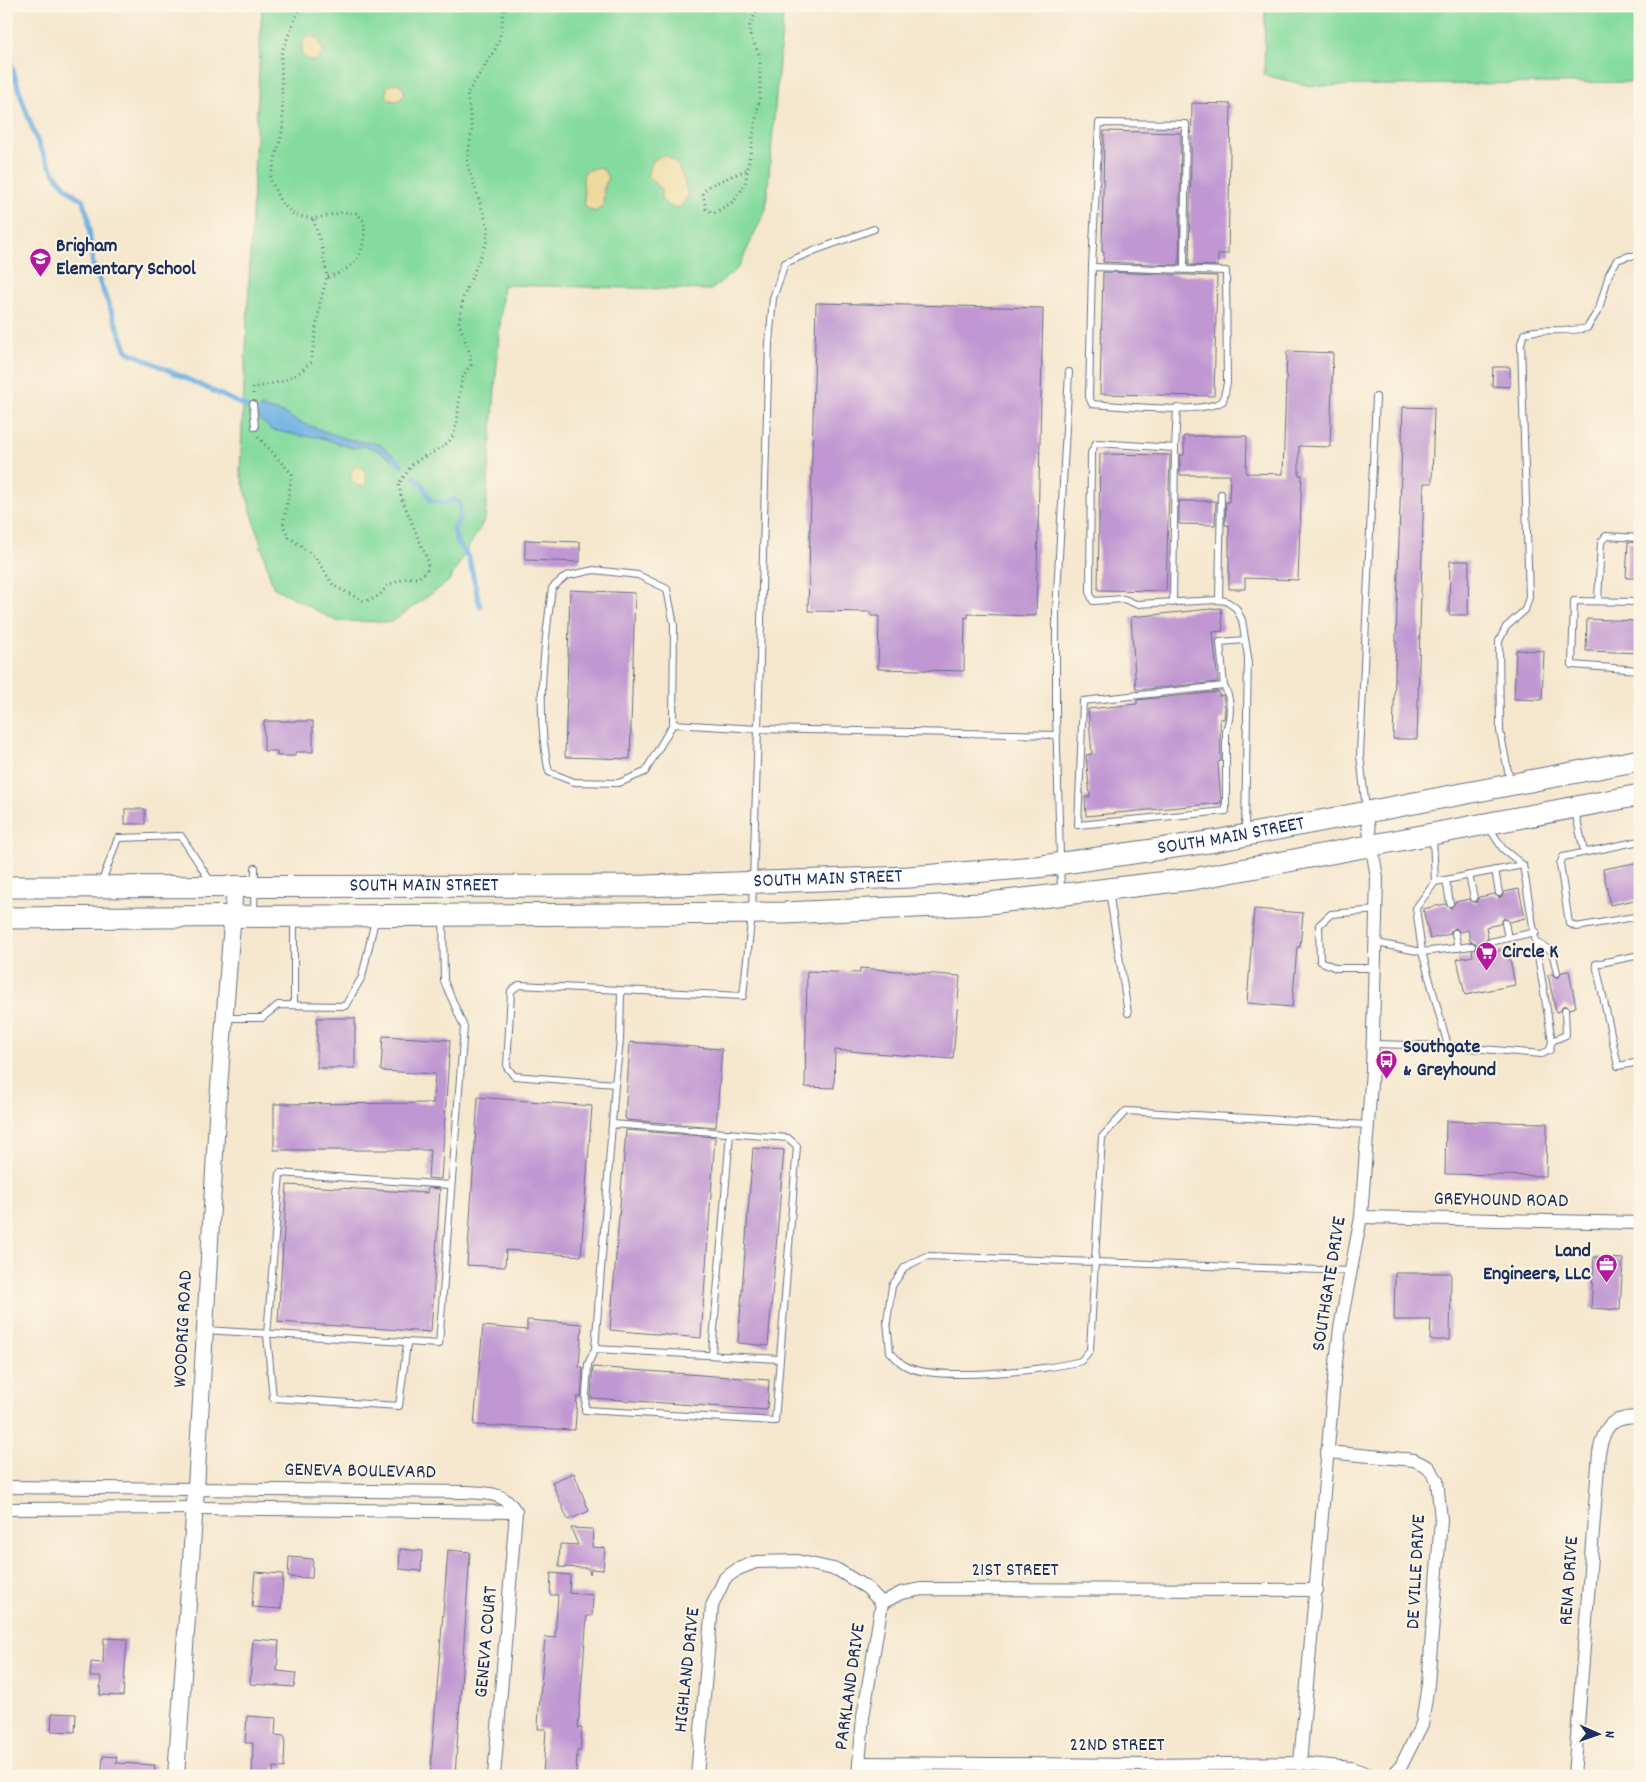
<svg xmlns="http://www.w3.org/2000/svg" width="1646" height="1782" font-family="Dekko,sans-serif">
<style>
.green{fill:#85db9f;stroke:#50857e}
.sand{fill:#eeda9e;stroke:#84847e}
.water{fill:#6eb0e2;stroke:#4470a0}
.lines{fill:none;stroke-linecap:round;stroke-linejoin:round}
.stream{stroke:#6eb0e2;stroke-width:5}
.building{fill:#c097d2}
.service-casing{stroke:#676f85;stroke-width:8}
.minor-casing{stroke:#676f85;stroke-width:14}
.tertiary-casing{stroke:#676f85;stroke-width:18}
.trunk-casing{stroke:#676f85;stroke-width:23}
.path{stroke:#676f85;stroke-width:3;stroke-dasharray:1 4;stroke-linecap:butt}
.service{stroke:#fff;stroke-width:6}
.minor{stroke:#fff;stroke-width:12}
.tertiary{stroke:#fff;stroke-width:16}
.trunk{stroke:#fff;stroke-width:21}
.labels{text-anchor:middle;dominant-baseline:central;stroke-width:4;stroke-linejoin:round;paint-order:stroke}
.poi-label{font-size:20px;font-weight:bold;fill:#1b2f5e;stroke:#fcf5e5;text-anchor:start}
.street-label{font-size:20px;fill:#1b2f5e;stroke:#fcf5e5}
</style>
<rect width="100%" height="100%" fill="#fcf5e5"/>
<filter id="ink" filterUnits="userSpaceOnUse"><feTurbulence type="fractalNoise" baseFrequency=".02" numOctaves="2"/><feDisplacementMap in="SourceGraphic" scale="10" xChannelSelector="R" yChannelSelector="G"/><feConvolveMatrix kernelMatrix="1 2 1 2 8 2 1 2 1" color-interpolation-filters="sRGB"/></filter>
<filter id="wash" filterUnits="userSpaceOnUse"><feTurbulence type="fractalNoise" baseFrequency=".0096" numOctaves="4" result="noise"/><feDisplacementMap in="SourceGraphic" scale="20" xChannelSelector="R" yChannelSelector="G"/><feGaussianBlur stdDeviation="1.12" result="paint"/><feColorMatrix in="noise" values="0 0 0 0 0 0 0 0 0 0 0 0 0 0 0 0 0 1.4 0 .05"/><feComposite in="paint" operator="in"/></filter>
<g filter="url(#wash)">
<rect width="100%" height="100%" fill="#f5e7ce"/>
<!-- green -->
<g class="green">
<path d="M262,6H784L766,209L739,267L711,290L503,285L485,519L449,581L392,622L336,621L273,587L240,472Z"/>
<path d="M1265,6H1639L1638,82L1310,86L1264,75Z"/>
</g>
<!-- sand -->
<g class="sand">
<path d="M311,35L318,39L324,51L319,60C312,62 305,60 301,53L304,38Z"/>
<circle cx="395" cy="92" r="9"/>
<path d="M665,155C680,161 684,180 688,195L684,203L678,208C670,207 666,205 661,199V188L647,177C650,165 652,158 665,155Z"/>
<path d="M598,167L603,169L608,178L604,188L603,205L595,212L585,207L583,180L584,172Z"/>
<path d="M357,466L363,468L367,475L365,486H357L351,480V471Z"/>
</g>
<!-- water -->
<path class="water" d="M261,407C274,411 285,411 296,421L350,440L379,444L396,457L394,460L375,449L364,446L352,448L319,437L301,436L272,430L259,419L258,412Z"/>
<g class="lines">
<!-- stream -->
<g class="stream">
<path d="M6,48C21,91 39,178 82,199L88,216L93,265L127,351L258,412"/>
<path d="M395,459L402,465"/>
<path d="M414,477L423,485L431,501L444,503L453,499L460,503V518L453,529L457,542L469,558L480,607"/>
</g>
</g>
<g id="blocks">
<!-- building -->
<g class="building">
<path d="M1192,103L1231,104L1228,254H1218V266L1189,265Z"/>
<path d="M1104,131L1181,133L1179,265L1103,262L1104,252H1102Z"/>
<path d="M1103,272L1217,276L1214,396L1100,394Z"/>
<path d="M816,303L1043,308L1036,616L968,614V618L965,617L964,671L878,669L879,616H871V612L808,611Z"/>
<path d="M1287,351L1333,353L1330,447L1299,446V475H1302L1298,580L1245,578V589H1229V525H1225L1226,502H1229L1230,475H1180V455H1184V436H1247L1246,473L1283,474Z"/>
<path d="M1493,367H1510V387L1492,386Z"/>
<path d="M1403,407L1434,408L1432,483H1424L1417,739H1393Z"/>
<path d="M1100,454L1170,455L1166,591L1098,590Z"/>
<path d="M1179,501H1216L1215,525L1179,524Z"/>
<path d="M525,540L580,542V562L525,560Z"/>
<path d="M1628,542L1640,543V578H1626Z"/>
<path d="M1450,561H1469L1468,615H1449Z"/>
<path d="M570,590L635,593L630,759L565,757Z"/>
<path d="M1221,608L1223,631L1213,632L1218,682L1136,690L1131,617Z"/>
<path d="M1587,619L1640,621V653L1586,651Z"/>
<path d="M1516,650L1544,651L1542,700L1514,699Z"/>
<path d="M1219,692V696L1223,695L1225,708L1224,719H1220L1221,761L1218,762L1221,803L1086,816L1085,797H1090L1086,755L1092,754L1088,709L1137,704V700Z"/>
<path d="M264,721H313V752H295V756H277V751H264Z"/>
<rect x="125" y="809" width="20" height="15"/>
<path d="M1640,862V899L1610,905L1603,869Z"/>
<path d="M1519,889L1525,918L1510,922L1504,918L1500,924L1486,927L1488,937L1485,943L1490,947L1492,952L1508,949L1515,985L1465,995L1457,959L1473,956L1472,951L1476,948V943L1470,941L1468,930L1460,932L1456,928L1451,930L1450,934L1430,939L1423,909L1445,904L1451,908L1455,902L1469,899L1476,903L1479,897L1494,894L1500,898L1504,892Z"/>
<path d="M1254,909L1303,913L1300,947H1297L1292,1007L1247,1003Z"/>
<path d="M860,968L960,976L953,1059L835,1050L834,1088L805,1087L807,971L860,973Z"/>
<path d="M1569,971L1576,1007L1570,1009L1564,1005L1560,1011L1556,1012L1548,975L1552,974L1558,978L1562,972Z"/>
<rect x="317" y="1018" width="38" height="50"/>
<path d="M383,1036L450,1040L441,1179L428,1178L430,1150H274V1104L433,1103L435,1074L381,1071Z"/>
<path d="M630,1042L722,1049L716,1127L627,1120L625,1118Z"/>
<path d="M478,1097L592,1106L581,1256L506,1250L505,1267L467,1265Z"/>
<path d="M1446,1121L1547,1123L1546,1176L1445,1174Z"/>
<path d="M626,1130L715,1137L701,1338L610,1330Z"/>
<path d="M753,1148L784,1150L768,1346L738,1343Z"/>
<path d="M287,1185L427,1193L428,1188L440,1189L431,1332L278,1322Z"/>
<path d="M1594,1257L1623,1259L1620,1310L1591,1308Z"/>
<path d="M1395,1273H1451L1450,1340H1430L1431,1320H1394Z"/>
<path d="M527,1320L582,1324L579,1367H583L581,1397H577L575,1430L474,1425L483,1326L527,1330Z"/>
<path d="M593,1367L769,1380L767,1410L591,1398Z"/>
<path d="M574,1473L589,1511L568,1520L552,1482Z"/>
<path d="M571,1528L593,1529L592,1547L605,1548L603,1570L591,1569L590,1574L588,1568L559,1567L560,1544L578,1545Z"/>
<path d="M400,1549L422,1551L421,1571L399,1569Z"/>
<path d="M448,1550L470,1552L455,1776H430Z"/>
<path d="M289,1557L313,1559L312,1578L288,1577Z"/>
<path d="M255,1572L283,1574L281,1609L252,1607Z"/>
<path d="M551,1573L570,1575L569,1593L593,1595L592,1616H587L578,1728H582L580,1751H577L576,1776H543L546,1729H538L539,1709L545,1637L555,1638L558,1595H550Z"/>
<path d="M104,1638L127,1639L123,1696L100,1695L101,1677H90L91,1662L103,1663Z"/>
<path d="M253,1639L279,1641L277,1671L296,1673L294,1687L250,1684Z"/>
<path d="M52,1713L76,1714L75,1732L51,1731Z"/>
<path d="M247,1716L276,1718L275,1735L285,1736L284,1768L273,1767V1776L252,1775L253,1743H245Z"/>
<path d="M103,1756L117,1757L116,1763L155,1765L154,1776H109V1771L102,1770Z"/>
</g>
</g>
</g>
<g filter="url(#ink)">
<use href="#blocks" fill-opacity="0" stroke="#676f85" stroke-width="1"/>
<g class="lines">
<defs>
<g id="service">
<path d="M1092,267L1226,271L1227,383L1223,401C1201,415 1121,406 1092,404L1089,397Z"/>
<path d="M1092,267L1099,123L1186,124L1184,269"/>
<path d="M253,404L255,427"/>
<path d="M1175,448L1177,408"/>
<path d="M1219,600L1221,494"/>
<path d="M1598,601L1601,542L1606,536L1640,538"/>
<path d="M1640,602L1574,601L1572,665L1640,670"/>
<path d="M1173,603L1175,448L1096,443L1091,453L1090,594L1093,601L1124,599L1136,604L1219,600L1226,601L1236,608L1242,620L1248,657L1245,831"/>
<path d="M1224,686C1232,699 1231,717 1226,731V811L1078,825L1083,701L1224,686L1220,642L1245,640"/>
<path d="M673,724L645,772L619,783L574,782L549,772C535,712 544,649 552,588L566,576L594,570L638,575L667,589L674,625L673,724L758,729L769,343L773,298L785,263L816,250L874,229"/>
<path d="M1510,781L1500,731L1499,641L1506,627L1525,610L1529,597L1521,343L1524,334C1537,327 1568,333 1587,328L1599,309L1609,274L1617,260L1629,256H1640"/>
<path d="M1366,810L1360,755L1376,397"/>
<path d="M1575,811L1584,851"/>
<path d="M1433,836L1435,882L1416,908L1422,952L1448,1046"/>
<path d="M1640,841L1563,857L1560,864L1569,923L1576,927L1640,916"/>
<path d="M1495,870L1499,893"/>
<path d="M1469,875L1474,898"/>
<path d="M1446,880L1450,903"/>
<path d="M1435,882L1523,865"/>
<path d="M101,884L118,838L181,836L211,882"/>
<path d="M1109,891L1128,1013"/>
<path d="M1061,892L1056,714V612L1069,372"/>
<path d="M254,912L255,868"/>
<path d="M1505,923L1508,938"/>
<path d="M1455,933L1458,948"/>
<path d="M1490,942L1536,932"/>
<path d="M1377,943L1422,952L1472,946"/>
<path d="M1537,943L1552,951L1557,973"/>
<path d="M1640,955L1596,964L1618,1066L1640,1062"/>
<path d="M1376,968H1336L1320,961L1319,925L1331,914L1377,910"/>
<path d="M621,990L620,1041L615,1084L514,1076L507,1067L511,991L519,985L743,996L752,913L758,729L1057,735"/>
<path d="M294,1005V920"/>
<path d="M225,1018H262L278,1005L345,1006L362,977L375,920"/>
<path d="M1552,1041L1566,1035L1565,1010"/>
<path d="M1373,1044L1448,1046L1542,1054L1550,1050L1552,1041L1523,865L1503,849L1488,826"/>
<path d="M612,1124L788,1138L797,1146L775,1421L585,1410L588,1364L595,1349L615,1084"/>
<path d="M1351,1271L927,1256L905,1267L892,1286L887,1321L890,1352C894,1356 899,1362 904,1365C933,1383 1048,1370 1081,1361L1090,1350L1102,1137L1126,1111L1368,1125"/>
<path d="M205,1330L439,1344L464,1027L444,981L443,919"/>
<path d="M407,1343L399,1406L273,1398L267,1335L280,1173L450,1185"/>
<path d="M595,1349L780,1359"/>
<path d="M712,1354L730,1133"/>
<path d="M1299,1776L1300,1763"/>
</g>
<g id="minor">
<path d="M1361,1217L1640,1223"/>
<path d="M1327,1452L1414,1460L1428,1467L1437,1480L1441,1520L1428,1684L1422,1724L1401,1766L1392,1776"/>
<path d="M6,1487L466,1492C486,1493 505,1492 516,1512"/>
<path d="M6,1509L195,1508L516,1512"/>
<path d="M882,1603L901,1593L922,1589L1317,1590"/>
<path d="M859,1763L1148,1765L1300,1763L1351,1768L1373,1776"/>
<path d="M1300,1763L1334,1380L1340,1328L1361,1217L1372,1070L1377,878L1366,811"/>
<path d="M494,1776L516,1512"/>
<path d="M697,1776L712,1606L725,1578L738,1569L756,1562L797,1561L838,1570L867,1588L882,1603"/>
<path d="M858,1776L863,1717L882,1603"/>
<path d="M1574,1776L1599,1453C1604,1426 1610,1417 1640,1417"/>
</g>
<path id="tertiary" d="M176,1776L196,1488L218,1100L235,886"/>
<g id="trunk">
<path id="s1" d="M6,887L647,886L909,877L1036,867L1215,841L1640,760"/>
<path d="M6,918L784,913L981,904L1193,879L1640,795"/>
</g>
</defs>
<!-- service casing -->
<use href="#service" class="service-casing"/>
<!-- minor casing -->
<use href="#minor" class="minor-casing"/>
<!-- tertiary casing -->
<use href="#tertiary" class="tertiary-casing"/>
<!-- trunk casing -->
<use href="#trunk" class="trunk-casing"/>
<!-- path -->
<g class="path">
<path d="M300,6L281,54L283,129L270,179L280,201L294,215L313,219L343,212L356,213L364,221C367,250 357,270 327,277L322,247L313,219"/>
<path d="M746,170L707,187L703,194L706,209L714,213L734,201L745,185L760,95V56L749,33L750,25L759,6"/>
<path d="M253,394V388L283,381L300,372L311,362L320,303L327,277"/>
<path d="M258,437L292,474L283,526L289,537L315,557L334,586L364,601L371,600L380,595L388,585L407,578H418L427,571L428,561L401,497L399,483C404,477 408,470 413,464C426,452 445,452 453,435C464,411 452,385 471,365L470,354L459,323L463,298L487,241L488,227L467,163L472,129L467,94L496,48L501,32L504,6"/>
</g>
<!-- service -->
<use href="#service" class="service"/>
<!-- minor -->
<use href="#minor" class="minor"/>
<!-- tertiary -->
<use href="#tertiary" class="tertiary"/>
<!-- trunk -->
<use href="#trunk" class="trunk"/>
</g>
</g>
<!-- icons -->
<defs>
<symbol id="school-pin" viewBox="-11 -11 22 30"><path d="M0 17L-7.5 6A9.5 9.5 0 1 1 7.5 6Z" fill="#b5179e" stroke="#fcf5e5"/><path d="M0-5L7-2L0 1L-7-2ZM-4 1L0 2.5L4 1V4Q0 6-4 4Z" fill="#fff"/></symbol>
<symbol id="supermarket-pin" viewBox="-11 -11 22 30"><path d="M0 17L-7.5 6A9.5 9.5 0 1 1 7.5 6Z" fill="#b5179e" stroke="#fcf5e5"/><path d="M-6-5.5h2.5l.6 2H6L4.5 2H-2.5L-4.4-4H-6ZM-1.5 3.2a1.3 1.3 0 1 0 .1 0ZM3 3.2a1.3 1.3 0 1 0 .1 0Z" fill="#fff"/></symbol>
<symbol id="bus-pin" viewBox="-11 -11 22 30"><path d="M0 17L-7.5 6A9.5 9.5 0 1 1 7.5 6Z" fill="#b5179e" stroke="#fcf5e5"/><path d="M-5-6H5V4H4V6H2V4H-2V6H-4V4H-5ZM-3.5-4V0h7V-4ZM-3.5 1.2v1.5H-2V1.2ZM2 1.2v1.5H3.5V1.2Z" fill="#fff"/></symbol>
<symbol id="office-pin" viewBox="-11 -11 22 30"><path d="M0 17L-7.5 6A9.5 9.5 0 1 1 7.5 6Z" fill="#b5179e" stroke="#fcf5e5"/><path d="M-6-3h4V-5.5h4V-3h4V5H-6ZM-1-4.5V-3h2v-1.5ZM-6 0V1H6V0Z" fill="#fff"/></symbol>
</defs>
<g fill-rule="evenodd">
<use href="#school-pin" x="28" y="246" width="25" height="34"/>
<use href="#supermarket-pin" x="1474" y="940" width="25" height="34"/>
<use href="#bus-pin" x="1374" y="1048" width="25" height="34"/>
<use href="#office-pin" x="1594" y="1252" width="25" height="34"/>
</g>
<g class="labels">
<!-- poi labels -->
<g class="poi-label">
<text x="56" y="247">Brigham<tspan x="56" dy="23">Elementary School</tspan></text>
<text x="1502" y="953">Circle K</text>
<text x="1403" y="1048">Southgate<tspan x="1403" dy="23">&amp; Greyhound</tspan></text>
<text x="1591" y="1252" text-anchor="end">Land<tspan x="1591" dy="23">Engineers, LLC</tspan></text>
</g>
<!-- street labels -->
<g class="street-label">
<text stroke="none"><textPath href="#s1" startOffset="1228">SOUTH MAIN STREET</textPath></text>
<text stroke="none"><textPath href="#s1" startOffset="822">SOUTH MAIN STREET</textPath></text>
<text stroke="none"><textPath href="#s1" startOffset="418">SOUTH MAIN STREET</textPath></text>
<text transform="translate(1501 1201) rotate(1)">GREYHOUND ROAD</text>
<text transform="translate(1330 1284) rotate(-81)">SOUTHGATE DRIVE</text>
<text transform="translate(184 1329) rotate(-87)">WOODRIG ROAD</text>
<text transform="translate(360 1472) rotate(1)">GENEVA BOULEVARD</text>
<text x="1015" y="1571">21ST STREET</text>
<text transform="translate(1417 1572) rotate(-87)">DE VILLE DRIVE</text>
<text transform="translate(1570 1581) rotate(-86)">RENA DRIVE</text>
<text transform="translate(487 1642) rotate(-85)">GENEVA COURT</text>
<text transform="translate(688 1670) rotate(-84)">HIGHLAND DRIVE</text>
<text transform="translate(851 1687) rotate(-82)">PARKLAND DRIVE</text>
<text x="1117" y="1746">22ND STREET</text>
</g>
</g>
<!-- margin -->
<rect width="1646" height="1782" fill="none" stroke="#fcf5e5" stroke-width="25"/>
<!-- north arrow -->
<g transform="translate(1598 1734) rotate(92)" stroke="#fcf5e5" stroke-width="4" paint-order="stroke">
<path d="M0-4L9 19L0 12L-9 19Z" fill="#1b2f5e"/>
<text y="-8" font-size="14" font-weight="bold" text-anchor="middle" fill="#1b2f5e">N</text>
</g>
</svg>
